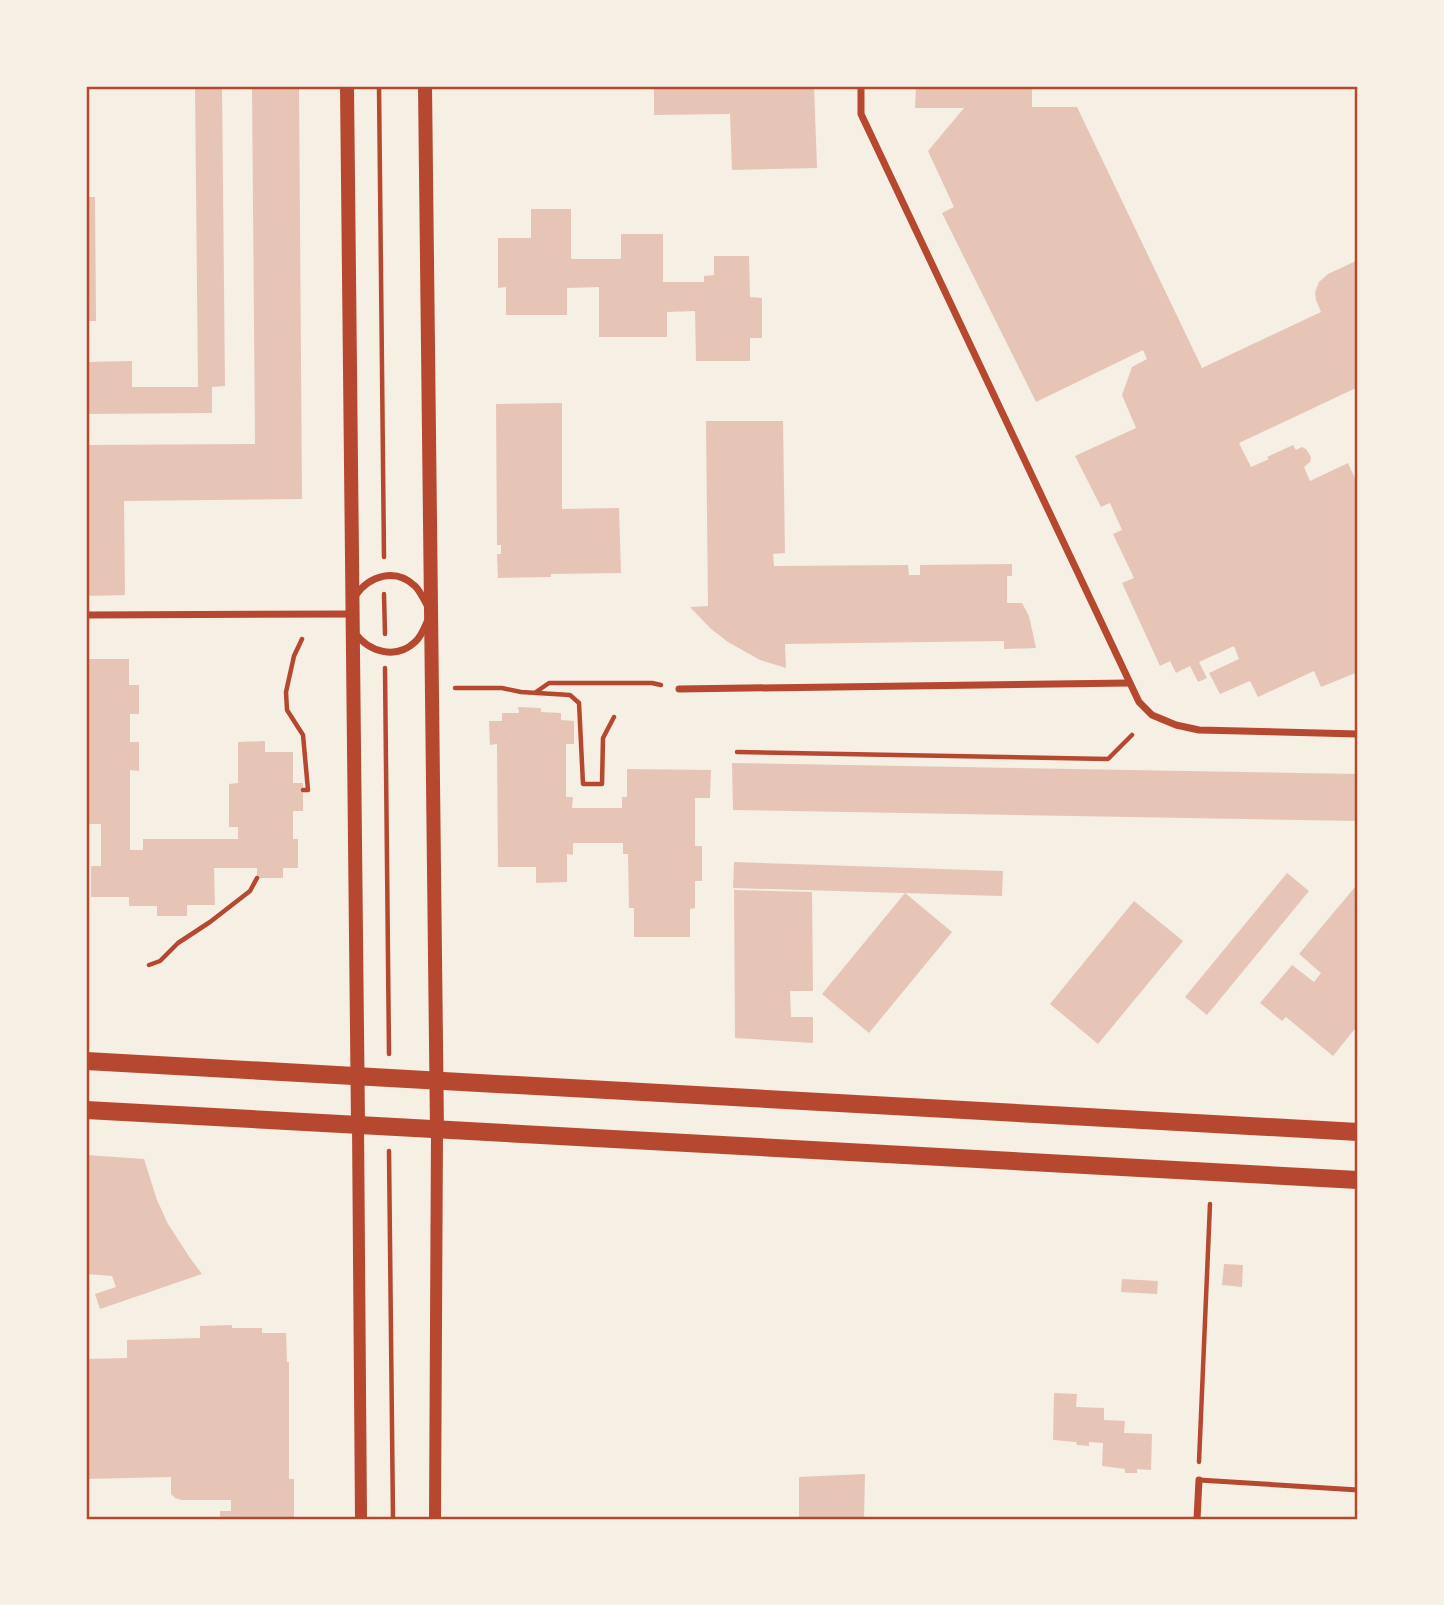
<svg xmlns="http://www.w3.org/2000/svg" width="1444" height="1605" font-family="'Space Grotesk',sans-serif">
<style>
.building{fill:#e6c5b7}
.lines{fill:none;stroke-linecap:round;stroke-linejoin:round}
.path{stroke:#b5482f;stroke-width:4.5}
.service{stroke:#b5482f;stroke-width:5}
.minor{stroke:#b5482f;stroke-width:7}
.tertiary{stroke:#b5482f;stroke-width:12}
.secondary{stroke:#b5482f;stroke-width:14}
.primary{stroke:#b5482f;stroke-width:18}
.neatline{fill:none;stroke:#b5482f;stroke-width:2.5}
</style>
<rect width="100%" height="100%" fill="#f6efe4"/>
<!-- building -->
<g class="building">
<path d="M195,86H222L225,386L212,387V413L86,414V362L132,361V387H198Z"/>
<path d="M252,86H299L302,499L124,501L125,595L86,596V445L255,444Z"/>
<path d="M654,86H814L817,168L732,170L730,114L654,115Z"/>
<path d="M916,86H1032V107H1077L1202,368L1321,312L1316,300L1315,292L1319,282L1328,274L1358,260V387L1239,443L1251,467L1269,459L1267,457L1293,445L1296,450L1302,447L1306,449L1311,457L1310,462L1304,467L1310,481L1348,463L1358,485V672L1321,687L1314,671L1258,697L1250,681L1220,694L1209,673L1239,659L1234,646L1199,662L1207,678L1198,682L1190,666L1176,673L1170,661L1160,666L1122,583L1134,578L1113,534L1122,530L1110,503L1101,507L1075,456L1136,428L1122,395L1132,367L1147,359L1143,350L1036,402L942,213L954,207L928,151L964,108H915Z"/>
<path d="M86,197H95L96,321H86Z"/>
<path d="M531,209H571V259H621V234H663V282H704V276L714,275V256H749L750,297L762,298V338H750V361H696L695,311L667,312V337H599V287L567,288V315H506V287L498,288V238H531Z"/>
<path d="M562,403V509L619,508L621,573L551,574V577L498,578L497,554H501V545H497L496,404Z"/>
<path d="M706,421H783L785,553L773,554L774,566L908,565L909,575H920V565L1012,564V576H1007V603H1022L1029,616L1036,648L1004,649V641L785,644L786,668L760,660L728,642L710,628L690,607L708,606Z"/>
<path d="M86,659H129V685H139V714H130V742H139V771L130,770V850H143V839H238V827H229V784L238,783V742L265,741V752H293V783H303V811H293V839H298V868H283V878H257V868H214L215,905H187V916H157V906H129V897H91V866H101V824H86Z"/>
<path d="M518,707L541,708V712L561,713V720L574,721V744H566V797H573L572,808H622V797H627V769L711,770L710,798H695V846H702V881H695V908L690,909V937H634V908H629L628,854H623V843H573V855L567,854V882L536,883V867H498L497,744L490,745L489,721H502V713H519Z"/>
<path d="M732,763L1358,774V821L733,810Z"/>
<path d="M734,862L1003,871L1002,896L733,888Z"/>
<path d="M1287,873L1309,891L1207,1015L1185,997Z"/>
<path d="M1355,887L1358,890V1025L1333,1056L1286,1017L1282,1021L1260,1003L1292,965L1314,982L1321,973L1299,954Z"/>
<path d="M734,890L812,892L813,991H790L791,1017H813V1043L735,1038Z"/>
<path d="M905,893L952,932L869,1033L822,994Z"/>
<path d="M1134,901L1183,941L1098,1044L1050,1004Z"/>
<path d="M86,1155L144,1159L157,1200L168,1224L190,1258L202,1274L100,1309L95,1294L116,1287L112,1276L86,1274Z"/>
<path d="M1224,1264L1243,1265L1242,1287L1222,1285Z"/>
<path d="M1122,1279L1158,1281L1157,1294L1121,1292Z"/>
<path d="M232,1325V1328H262V1333H286L287,1362H289V1479H294V1519H220V1511H231V1500H182L175,1498L171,1494V1477L86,1479V1359L127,1358V1340L200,1338V1326Z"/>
<path d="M1054,1393L1077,1394L1076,1407L1104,1408V1420L1125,1421L1124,1433L1152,1434L1151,1470L1137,1469V1473H1125V1469L1102,1466L1103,1443L1089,1442V1446L1077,1445L1076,1442L1053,1440Z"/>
<path d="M865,1474L864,1519H799V1477Z"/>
</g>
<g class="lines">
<!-- path -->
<g class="path">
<path d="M379,86L384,557"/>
<path d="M384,594L385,634"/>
<path d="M302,639L294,656L286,692L287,710L303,735L308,790H303"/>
<path d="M385,668L389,1054"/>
<path d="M455,688H502L521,692L570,695L579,703L583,784H602L603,738L614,717"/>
<path d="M536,692L549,683H652L661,685"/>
<path d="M737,752L1108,759L1132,735"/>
<path d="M149,965L160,961L178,943L210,922L250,891L257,878"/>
<path d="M389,1151L393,1519"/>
<path d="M1199,1462L1210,1204"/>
</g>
<!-- service -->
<path class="service" d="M1199,1480L1358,1490"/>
<!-- minor -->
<g class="minor">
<path d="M861,86V114L1139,702L1152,715L1176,725L1199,730L1358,734"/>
<path d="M355,596C369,576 395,567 415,586C420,591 423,598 427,605"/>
<path d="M86,615L352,614"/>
<path d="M355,633C369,652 396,660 415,642C421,637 424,629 427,622"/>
<path d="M679,689L1129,683"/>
<path d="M1197,1519L1199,1480"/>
</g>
<!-- tertiary -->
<g class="tertiary">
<path d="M358,1124L361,1519"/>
<path d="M435,1519L437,1130"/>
</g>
<!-- secondary -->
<g class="secondary">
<path d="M347,86L358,1124"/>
<path d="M425,86L437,1130"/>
</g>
<!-- primary -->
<g class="primary">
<path d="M86,1061L1358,1132"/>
<path d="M86,1110L1358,1180"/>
</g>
</g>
<!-- border -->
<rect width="1444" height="1605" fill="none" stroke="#f6efe4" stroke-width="175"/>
<rect x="88" y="88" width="1268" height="1430" class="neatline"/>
</svg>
